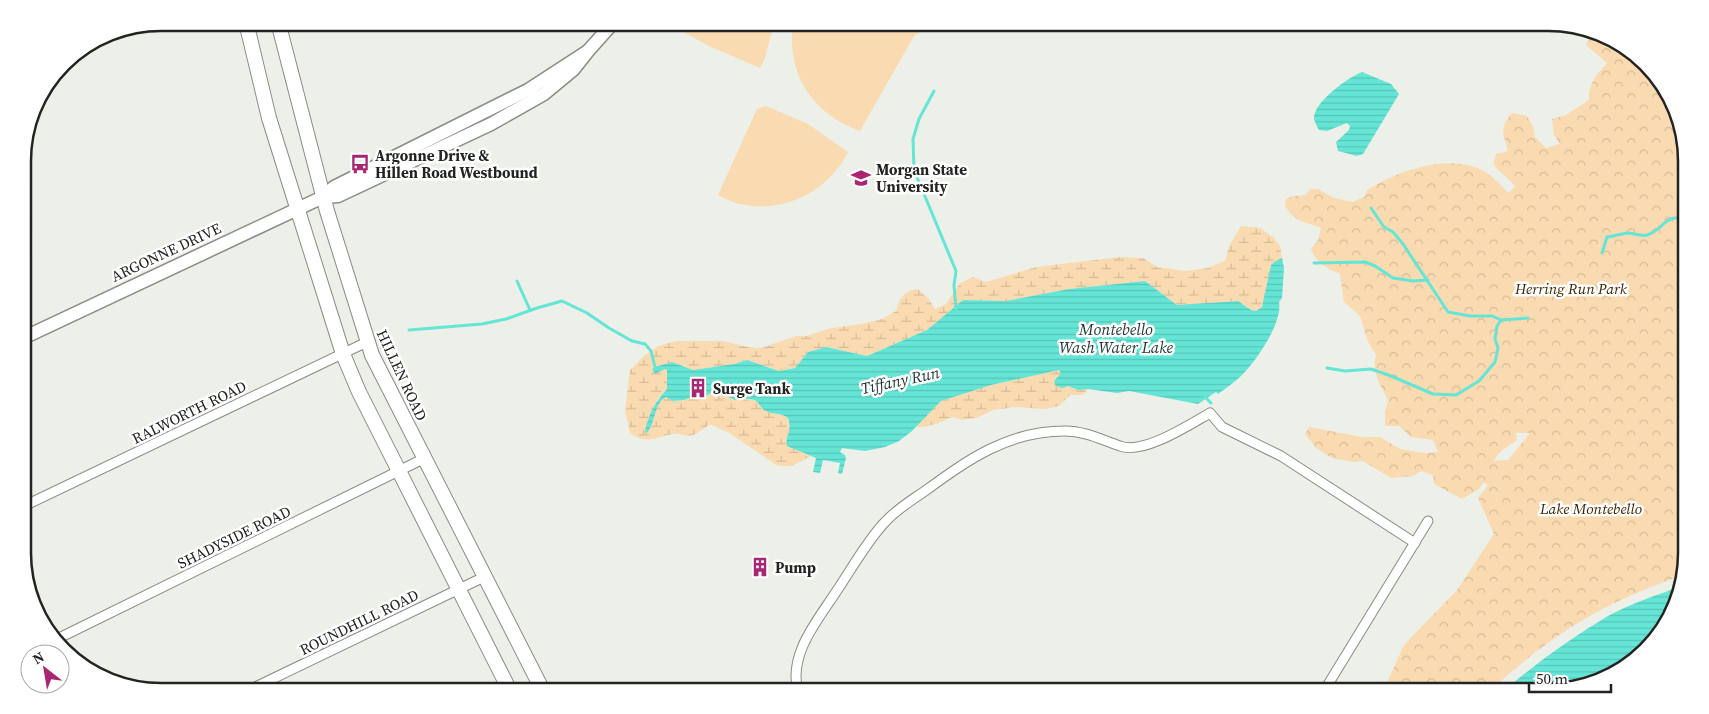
<svg xmlns="http://www.w3.org/2000/svg" width="1709" height="714" font-family="'Source Serif 4',serif">
<style>
.green{fill:#fadab1}
.forest{fill:url(#forest-crowns);fill-rule:evenodd}
.wetland{fill:url(#wetland-marsh)}
.water{fill:url(#water-rules)}
.lines{fill:none;stroke-linecap:round;stroke-linejoin:round}
.stream{stroke:#65e5d5;stroke-width:3}
.street-casing{stroke:#888c85;stroke-width:11}
.secondary-casing{stroke:#888c85;stroke-width:15}
.primary-casing{stroke:#888c85;stroke-width:16}
.street{stroke:#fff;stroke-width:9}
.secondary{stroke:#fff;stroke-width:12}
.primary{stroke:#fff;stroke-width:14}
.labels{text-anchor:middle;dominant-baseline:central;stroke-width:5;stroke-linejoin:round;paint-order:stroke}
.poi-label{font-size:15px;font-weight:bold;fill:#232421;stroke:#fff;text-anchor:start}
.street-label{font-size:15px;fill:#232421;stroke:#fff}
.park-label{font-size:15px;font-style:italic;fill:#3d2704;stroke:#fff}
.water-label{font-size:16px;font-style:italic;fill:#1f3633;stroke:#fff}
.rim{fill:none;stroke:#232421;stroke-width:2.5}
</style>
<defs>
<pattern id="forest-crowns" width="20" height="18" patternUnits="userSpaceOnUse" patternTransform="scale(1.25)"><rect width="20" height="18" fill="#fadab1"/><path d="M2 6a3 3 0 1 1 6 0M12 15a3 3 0 1 1 6 0" fill="none" stroke="#d6bb98"/></pattern>
<pattern id="wetland-marsh" width="20" height="14" patternUnits="userSpaceOnUse" patternTransform="scale(1.25)"><rect width="20" height="14" fill="#fadab1"/><path d="M1 5h8M5 5V1M11 12h8M15 12V8" fill="none" stroke="#d6bb98"/></pattern>
<pattern id="water-rules" width="6" height="5" patternUnits="userSpaceOnUse" patternTransform="scale(1.25)"><rect width="6" height="5" fill="#65e5d5"/><path d="M0 2.5h6" fill="none" stroke="#57c4b7"/></pattern>
</defs>
<rect width="100%" height="100%" fill="#ecf0e9"/>
<!-- green -->
<g class="green">
<path d="M667,23H774L765,58L760,68L709,46Z"/>
<path d="M793,23H918L921,29L919,33L914,36L860,131C812,114 786,73 793,23Z"/>
<path d="M766,106L808,124L848,152C828,192 784,214 740,204C732,203 725,198 718,195L757,109Z"/>
</g>
<!-- forest -->
<path class="forest" d="M1592,31L1600,33L1658,77L1685,143L1686,553L1682,576C1605,601 1549,636 1490,691H1383L1404,645L1457,590L1494,534L1478,498L1488,485L1484,482L1479,489L1462,499L1434,484L1433,475L1421,471L1413,476L1391,478L1363,461L1353,462L1332,458L1316,448L1305,434L1309,427L1362,437H1380L1400,449L1423,453L1438,452L1433,440L1411,437L1399,426H1385V413L1388,400C1381,387 1371,370 1376,355L1368,342L1360,316L1344,302L1340,274C1328,269 1315,262 1311,249L1318,240L1321,228C1304,221 1296,223 1285,206L1286,199L1294,196L1306,195L1310,189H1318L1334,198L1353,202L1365,196L1367,190C1398,171 1447,153 1482,170C1493,176 1500,184 1508,193L1515,187C1509,178 1500,173 1493,164L1496,154L1508,151C1503,132 1499,128 1512,113L1527,116L1533,126L1535,137L1546,148L1560,144L1554,135L1552,119L1566,115L1589,100C1588,84 1596,75 1607,63L1586,45ZM1516,433H1530L1508,460L1493,461L1501,451L1517,440Z"/>
<!-- wetland -->
<g class="wetland">
<path d="M1241,226L1260,228L1273,237L1280,246L1282,258L1271,265L1262,308L1256,311L1251,310L1238,301L1177,305L1145,281L1069,289L1006,301L963,300L927,330L867,356L826,347L808,352L795,368L779,371L747,360L734,364L693,370L672,362L665,364L661,371L665,368L668,372L667,389L658,399L648,419L649,432C652,421 656,403 666,397L673,401L684,400L695,396L708,395L714,391L730,398L755,400C758,403 760,407 764,410C771,415 781,412 788,418L790,432L785,441L805,454L811,456L792,466H778L729,433L710,424C704,428 697,435 689,436C683,436 678,433 673,434C656,437 647,445 630,433L625,410L630,370L645,355L658,346L676,341H723L748,347L761,348L796,336H806L832,328L862,324L882,319L896,311C900,297 904,291 918,289L928,298L935,309L946,304L960,283L973,277L986,282L1036,267L1120,257L1143,258L1157,267L1186,271L1208,268L1225,261L1229,246Z"/>
<path d="M1059,370L1062,371L1068,386L1078,390L1088,389L1083,395H1070L1059,406L1045,409L1015,407L993,410L977,418L962,420L953,417L936,424L922,427H915L941,401L991,385Z"/>
</g>
<!-- water -->
<g class="water">
<path d="M1362,72L1391,84L1399,94L1363,154L1357,156L1338,151L1336,142L1349,130L1350,126L1347,123L1327,131L1319,130C1317,127 1315,122 1314,119C1313,102 1349,77 1362,72Z"/>
<path d="M1282,258L1284,268L1282,298L1279,302C1283,323 1255,363 1240,377C1233,383 1225,389 1218,394L1216,392L1198,404L1129,391L1117,393L1088,389L1078,390L1068,386C1063,389 1060,388 1055,385L1054,381L1061,373L1059,370L991,385L941,401L912,431L899,441L885,447L865,451L842,448L840,452L845,455L846,458L842,474L838,473L840,463L823,460L820,473L813,472L816,458L787,446C784,436 793,432 788,418C781,412 771,415 764,410C760,407 759,403 755,400L741,398L735,400L714,391L708,395L695,396L684,400L673,401L666,397C653,404 656,424 646,434L645,431C650,412 654,404 667,389V370L665,369L655,374L652,369L655,367L672,362L693,370L734,364L747,360L779,371L795,368L808,352L826,347L867,356L927,330L963,300L1006,301L1069,289L1145,281L1177,305L1238,301L1251,310L1256,311L1262,307L1271,265L1274,262Z"/>
<path d="M1680,587L1676,605L1632,663L1556,691H1504C1536,663 1571,638 1608,616C1630,604 1656,595 1680,587Z"/>
</g>
<g class="lines">
<!-- stream -->
<g class="stream">
<path d="M934,91L919,119L913,139L914,170L956,271L954,285L956,309"/>
<path d="M1371,208L1384,227L1393,232L1403,244L1448,312L1470,316H1492L1501,320L1528,318"/>
<path d="M1602,253L1607,237C1614,236 1621,234 1627,233C1634,233 1641,237 1647,235C1664,230 1663,214 1685,219"/>
<path d="M1314,263L1365,262L1375,266L1393,278L1413,281L1428,280"/>
<path d="M517,281L530,310"/>
<path d="M409,330L482,324L506,319L537,308L562,301L587,313L609,328L632,341L645,344L651,351L655,367L658,369"/>
<path d="M1327,368L1345,371L1371,369L1391,376L1433,394L1456,395L1479,381L1495,362L1498,348L1495,339L1497,326L1501,320"/>
<path d="M1205,397L1211,403"/>
</g>
<defs>
<g id="street">
<path d="M24,506L367,342"/>
<path d="M55,640L425,458"/>
<path d="M247,691L484,577"/>
<path d="M798,691C788,655 817,621 836,592C851,570 868,539 886,521C897,509 912,500 925,491C969,459 1008,431 1065,431C1085,431 1102,440 1120,446C1143,455 1189,425 1210,413L1222,427L1281,456L1415,543"/>
<path d="M1324,691L1428,521"/>
</g>
<g id="secondary">
<path d="M323,197L338,196L491,124L544,94L573,70L588,51L614,22"/>
<path d="M23,338L323,197L334,187L528,90L588,51"/>
</g>
<g id="primary">
<path d="M246,22L269,118L343,354L359,392L399,471L510,691"/>
<path d="M278,22L327,211L372,355L543,691"/>
</g>
</defs>
<!-- street casing -->
<use href="#street" class="street-casing"/>
<!-- secondary casing -->
<use href="#secondary" class="secondary-casing"/>
<!-- primary casing -->
<use href="#primary" class="primary-casing"/>
<!-- street -->
<use href="#street" class="street"/>
<!-- secondary -->
<use href="#secondary" class="secondary"/>
<!-- primary -->
<use href="#primary" class="primary"/>
</g>
<!-- icons -->
<defs>
<symbol id="bus-bare" viewBox="-9 -9 18 18"><path d="M-5-6H5V4H4V6H2V4H-2V6H-4V4H-5ZM-3.5-4V0h7V-4ZM-3.5 1.2v1.5H-2V1.2ZM2 1.2v1.5H3.5V1.2Z" fill="#a92672" stroke="#fff" stroke-width="2.5" paint-order="stroke"/></symbol>
<symbol id="university-bare" viewBox="-9 -9 18 18"><path d="M0-5L7-2L0 1L-7-2ZM-4 1L0 2.5L4 1V4Q0 6-4 4Z" fill="#a92672" stroke="#fff" stroke-width="2.5" paint-order="stroke"/></symbol>
<symbol id="building-bare" viewBox="-9 -9 18 18"><path d="M-4-6H4V6H1V3H-1V6H-4ZM-2.5-4.3h1.7v1.8h-1.7ZM.8-4.3h1.7v1.8H.8ZM-2.5-1h1.7V.8h-1.7ZM.8-1h1.7V.8H.8Z" fill="#a92672" stroke="#fff" stroke-width="2.5" paint-order="stroke"/></symbol>
</defs>
<g fill-rule="evenodd">
<use href="#bus-bare" x="346" y="150" width="28" height="28"/>
<use href="#university-bare" x="847" y="164" width="28" height="28"/>
<use href="#building-bare" x="684" y="374" width="28" height="28"/>
<use href="#building-bare" x="746" y="553" width="28" height="28"/>
</g>
<g class="labels">
<!-- poi labels -->
<g class="poi-label">
<text x="375" y="155">Argonne Drive &amp;<tspan x="375" dy="17">Hillen Road Westbound</tspan></text>
<text x="876" y="169">Morgan State<tspan x="876" dy="17">University</tspan></text>
<text x="713" y="388">Surge Tank</text>
<text x="775" y="567">Pump</text>
</g>
<!-- street labels -->
<g class="street-label">
<text transform="translate(166 252) rotate(-25)">ARGONNE DRIVE</text>
<text transform="translate(402 375) rotate(65)">HILLEN ROAD</text>
<text transform="translate(189 412) rotate(-26)">RALWORTH ROAD</text>
<text transform="translate(234 537) rotate(-26)">SHADYSIDE ROAD</text>
<text transform="translate(359 622) rotate(-26)">ROUNDHILL ROAD</text>
</g>
<!-- park labels -->
<g class="park-label">
<text x="1571" y="288">Herring Run Park</text>
<text x="1591" y="508">Lake Montebello</text>
</g>
<!-- water labels -->
<g class="water-label">
<text x="1116" y="329">Montebello<tspan x="1116" dy="18">Wash Water Lake</tspan></text>
<text transform="translate(900 380) rotate(-12)">Tiffany Run</text>
</g>
</g>
<!-- crop -->
<path d="M0 0H1709V714H0ZM161 31H1548A130 130 0 0 1 1678 161V553A130 130 0 0 1 1548 683H161A130 130 0 0 1 31 553V161A130 130 0 0 1 161 31Z" fill="#fff" fill-rule="evenodd"/>
<path class="rim" d="M161 31H1548A130 130 0 0 1 1678 161V553A130 130 0 0 1 1548 683H161A130 130 0 0 1 31 553V161A130 130 0 0 1 161 31Z"/>
<!-- north arrow -->
<g transform="translate(45 669) rotate(329)"><circle r="24" fill="#ffffff" stroke="#a7a7a6"/>
<path d="M0-4L9 19L0 12L-9 19Z" fill="#a92672"/>
<text y="-8" font-size="14" font-weight="bold" text-anchor="middle" fill="#232421">N</text>
</g>
<!-- scale -->
<path d="M1529 684v8h82v-8" fill="none" stroke="#232421" stroke-width="2.5"/>
<text x="1536" y="684" font-size="15" fill="#232421" stroke="#ffffff" stroke-width="4" paint-order="stroke">50 m</text>
</svg>
